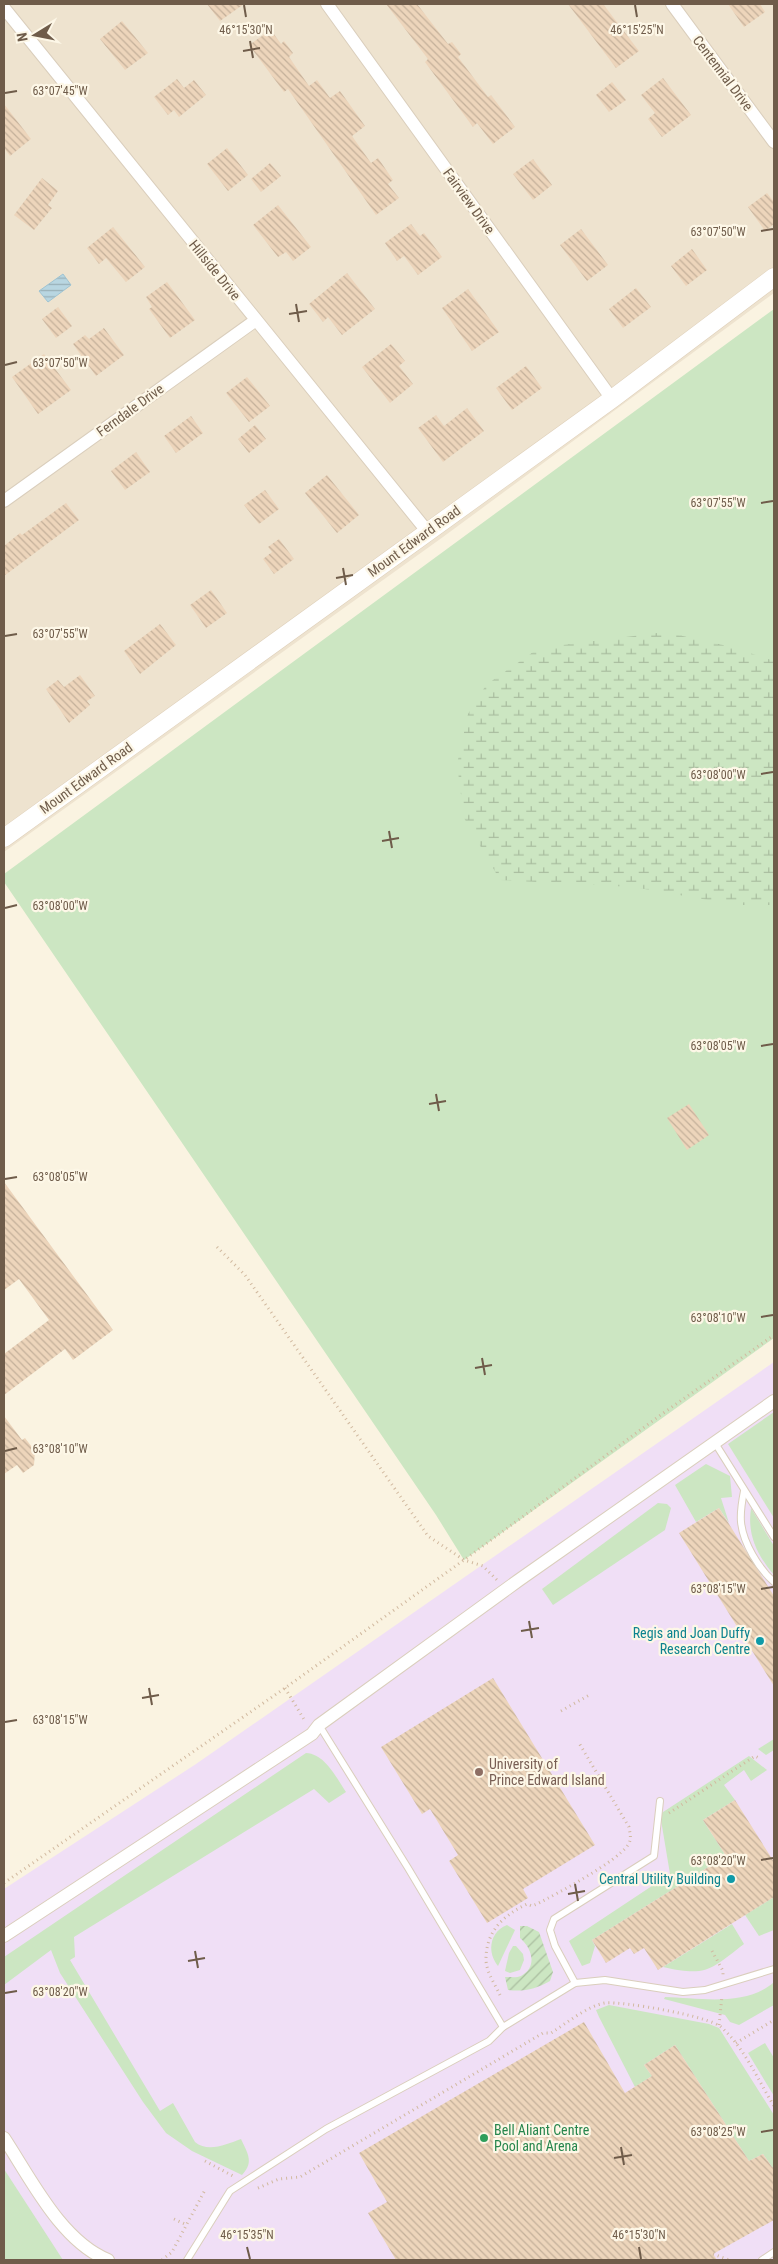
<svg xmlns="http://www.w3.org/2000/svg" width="778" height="2264" font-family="'Roboto Condensed',sans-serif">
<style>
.residential{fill:#eee3cf}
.education{fill:#f0dff6}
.grass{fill:#cce6c2}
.wetland{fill:url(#wetland-marsh)}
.garden{fill:url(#garden-furrows)}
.water{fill:url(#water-rules);stroke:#9fc4d2}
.building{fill:url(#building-back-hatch)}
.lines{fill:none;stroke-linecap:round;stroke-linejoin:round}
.lane-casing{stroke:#dacebc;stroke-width:8}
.street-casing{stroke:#dacebc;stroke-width:14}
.secondary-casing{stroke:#dfd0ba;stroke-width:19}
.path{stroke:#d1b99f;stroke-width:3;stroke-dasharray:1 4;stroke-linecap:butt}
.lane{stroke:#fff;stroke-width:6}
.street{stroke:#fff;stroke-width:12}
.secondary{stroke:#fff;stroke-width:18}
.ticks{fill:none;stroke:#6f5c4a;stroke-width:2}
.culture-dot{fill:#0f9aa8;stroke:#fdf7e7;stroke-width:2}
.education-dot{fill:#8d6e63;stroke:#fdf7e7;stroke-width:2}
.leisure-dot{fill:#2e9e5b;stroke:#fdf7e7;stroke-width:2}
.labels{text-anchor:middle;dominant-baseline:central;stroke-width:4.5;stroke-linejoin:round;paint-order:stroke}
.street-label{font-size:14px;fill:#6f5c4a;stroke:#fdf7e7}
.culture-label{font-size:14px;fill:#0d838f;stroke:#fdf7e7;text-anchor:end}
.education-label{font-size:14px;fill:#785e54;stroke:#fdf7e7;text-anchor:start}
.leisure-label{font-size:14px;fill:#27864d;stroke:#fdf7e7;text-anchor:start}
.ticks-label{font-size:12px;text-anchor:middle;fill:#6f5c4a;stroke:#fdf7e7;stroke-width:4.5;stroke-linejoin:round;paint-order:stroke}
</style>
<defs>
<pattern id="wetland-marsh" width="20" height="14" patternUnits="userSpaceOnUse" patternTransform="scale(1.25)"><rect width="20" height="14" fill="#cce6c2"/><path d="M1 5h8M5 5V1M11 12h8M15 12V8" fill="none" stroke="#aabea0"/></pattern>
<pattern id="garden-furrows" width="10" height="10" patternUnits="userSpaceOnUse" patternTransform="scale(1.25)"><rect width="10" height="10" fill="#cce6c2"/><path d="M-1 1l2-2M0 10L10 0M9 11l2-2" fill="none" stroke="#aabea0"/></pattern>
<pattern id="water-rules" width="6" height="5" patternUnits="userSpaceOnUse" patternTransform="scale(1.25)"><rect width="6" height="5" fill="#b8d6e1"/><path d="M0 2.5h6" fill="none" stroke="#9ab1b8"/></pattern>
<pattern id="building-back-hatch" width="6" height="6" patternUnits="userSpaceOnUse" patternTransform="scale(1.25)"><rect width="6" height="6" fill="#edd5bb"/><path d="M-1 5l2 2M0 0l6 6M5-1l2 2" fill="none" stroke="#c4b09a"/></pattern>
</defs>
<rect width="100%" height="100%" fill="#faf3e1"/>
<!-- residential -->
<path class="residential" d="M4,4H774V293L443,537L4,852Z"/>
<!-- education -->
<path class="education" d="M774,1362V2260H4V1889L196,1764Z"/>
<!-- grass -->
<g class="grass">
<path d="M774,309V1338L464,1560L436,1515L4,882V874Z"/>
<path d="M774,1412V1518L728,1444Z"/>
<path d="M706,1464L730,1476L732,1497L721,1498L729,1523L719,1508L696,1522L675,1485Z"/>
<path d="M658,1503L667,1504L671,1508L665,1530L553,1605L542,1589Z"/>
<path d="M751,1508L774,1546V1575C757,1555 747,1535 751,1508Z"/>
<path d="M774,1739V1750L766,1755L758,1749Z"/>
<path d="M306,1753C325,1754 336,1777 346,1792L329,1803L314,1789L74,1937L75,1957L70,1960L160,2111L173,2103L195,2142C208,2153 227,2144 241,2139C248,2154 254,2162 242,2175L192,2151L166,2133L143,2102L60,1973L51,1950L4,1985V1957Z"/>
<path d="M749,1756L767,1770L751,1781L744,1770L724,1785L735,1800L703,1820L726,1856L592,1940L595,1946L590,1963L582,1966L569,1941L670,1874L660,1814Z"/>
<path d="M774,1897V1930L759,1936L745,1915Z"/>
<path d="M732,1924L744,1944C710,1970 707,1977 663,1967Z"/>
<path d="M507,1925L515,1930L498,1966C487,1953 489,1932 507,1925Z"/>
<path d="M513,1946H516L523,1954L524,1960L520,1970L510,1973L505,1971L509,1953Z"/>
<path d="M774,1982V2005L739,2025L730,2022L725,2015L664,1999L665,1997C699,1998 747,2007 774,1982Z"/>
<path d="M609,2005L709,2024L719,2028L774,2115V2168L772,2167L763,2154L749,2161L675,2045L644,2065L652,2076L635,2087L599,2017L596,2010Z"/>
<path d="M765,2043L774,2058V2096L748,2053Z"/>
<path d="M4,2169L63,2260H4Z"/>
</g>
<!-- wetland -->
<path class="wetland" d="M665,632L732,647L774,661V905H737L633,887L500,880L464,818L457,764L468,714L486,685L539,648Z"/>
<!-- garden -->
<path class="garden" d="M520,1926H527L539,1932L553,1972L550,1981C536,1989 524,1992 508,1990L505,1977C510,1977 517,1978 521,1976C538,1967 532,1948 520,1938Z"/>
<!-- water -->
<path class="water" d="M63,274L71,285L48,302L39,291Z"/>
<!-- building -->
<g class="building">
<path d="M207,4H244L220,21Z"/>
<path d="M386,4H417L448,44L452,42L461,54L458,57L488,97L491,95L515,127L493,144L477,123L473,127L425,62L428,59Z"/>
<path d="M568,4H603L639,51L616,68Z"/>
<path d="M728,4H760L765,12L744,27Z"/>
<path d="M122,21L148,53L125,70L100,39Z"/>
<path d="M271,30L281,44L284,41L293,53L289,57L309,86L317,80L330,98L340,91L365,126L352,136L371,163L378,158L393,180L388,184L399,198L376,215L288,89L284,92L249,45Z"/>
<path d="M663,78L691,115L662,137L648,119L655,113L641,95Z"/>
<path d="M177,79L184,88L194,80L206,95L179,117L174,110L168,115L154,97Z"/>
<path d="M612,82L626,100L609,112L596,95Z"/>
<path d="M4,104L31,139L10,156L4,148Z"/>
<path d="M227,148L248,175L228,191L207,164Z"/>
<path d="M533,159L552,185L533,200L513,174Z"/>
<path d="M270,163L281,176L261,192L251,179Z"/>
<path d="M42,178L58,191L48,205L52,208L34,230L14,215Z"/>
<path d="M767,193L774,202V224L765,231L748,207Z"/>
<path d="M278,205L311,247L293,261L286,252L278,257L253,225Z"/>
<path d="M411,224L420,236L424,233L442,257L418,275L404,256L397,261L385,243Z"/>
<path d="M113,227L145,267L126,282L106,258L99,264L87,248Z"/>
<path d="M581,229L608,265L587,281L560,245Z"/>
<path d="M692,249L707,270L686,286L671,266Z"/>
<path d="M347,273L375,309L342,335L328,317L323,322L309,304Z"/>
<path d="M167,282L195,320L170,338L149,309L152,307L146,297Z"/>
<path d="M636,288L651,307L623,328L609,309Z"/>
<path d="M468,289L499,332L472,351L442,308Z"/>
<path d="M58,307L72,326L56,338L42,319Z"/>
<path d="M104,328L124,355L96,376L73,344L85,335L89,339Z"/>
<path d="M391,344L405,361L399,366L413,384L390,403L362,367Z"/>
<path d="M44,354L71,390L38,414L12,377Z"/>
<path d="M526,366L542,388L512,410L496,388Z"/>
<path d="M247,377L270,406L249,422L226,393Z"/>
<path d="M467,408L484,431L443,462L418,428L436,415L444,426Z"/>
<path d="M191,416L203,433L176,453L164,436Z"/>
<path d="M255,425L266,439L249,453L238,439Z"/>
<path d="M136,452L150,472L125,490L111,471Z"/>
<path d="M327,475L359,515L337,533L305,493Z"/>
<path d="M265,490L279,509L259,524L244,505Z"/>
<path d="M66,503L79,520L4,576V546L20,533L22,535Z"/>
<path d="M279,539L294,559L274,574L263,559L272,552L268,547Z"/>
<path d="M211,590L227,613L206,628L190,605Z"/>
<path d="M160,624L176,645L140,674L124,651Z"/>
<path d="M80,675L95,696L87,701L90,705L69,723L46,689L58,680L64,687Z"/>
<path d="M689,1104L709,1135L687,1150L667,1118Z"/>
<path d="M4,1182L113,1330L73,1360L65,1349L4,1395V1354L49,1320L19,1279L4,1290Z"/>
<path d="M4,1416L22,1440L25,1438L35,1451L34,1465L23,1473L17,1465L4,1474Z"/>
<path d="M719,1508L774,1596V1686L679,1533Z"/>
<path d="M493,1678L595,1845L523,1889L528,1898L487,1923L449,1861L458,1855L430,1809L422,1814L381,1747Z"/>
<path d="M735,1800L774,1862V1897L658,1970L644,1948L634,1954L630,1948L606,1963L592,1940L726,1856L703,1820Z"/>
<path d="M584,2022L625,2093L652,2076L644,2065L675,2045L749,2161L763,2154L772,2167L774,2168V2220L713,2254L717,2260H396L368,2213L387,2202L359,2153Z"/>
</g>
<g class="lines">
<defs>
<g id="lane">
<path d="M715,1443L774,1537"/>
<path d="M744,1491C742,1501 740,1511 741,1522C743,1543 759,1569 774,1582"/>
<path d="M319,1725L408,1868L503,2027"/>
<path d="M575,1983L555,1946L550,1930L554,1919L654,1856L660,1801"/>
<path d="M187,2260L230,2191L326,2129L489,2041L503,2027L575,1983L605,1980L683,1992L705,1990L774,1969"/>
<path d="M762,2260L774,2252"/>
</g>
<g id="street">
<path d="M327,4L612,399"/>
<path d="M672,4L774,142"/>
<path d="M4,8L427,531"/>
<path d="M4,501L256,320"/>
<path d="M4,1936L312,1734L319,1725L519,1580L774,1401"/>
<path d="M4,2138C31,2179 61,2241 108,2260"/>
</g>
<path id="secondary" d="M4,838L612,399L774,277"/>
</defs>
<!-- lane casing -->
<use href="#lane" class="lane-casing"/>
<!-- street casing -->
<use href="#street" class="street-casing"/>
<!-- secondary casing -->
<use href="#secondary" class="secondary-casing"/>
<!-- path -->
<g class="path">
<path d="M217,1247L245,1275L428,1536L464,1560L483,1566L497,1580"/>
<path d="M285,1688L305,1721"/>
<path d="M561,1711L591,1694"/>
<path d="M669,1813L755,1756L761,1759"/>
<path d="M4,1883L285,1688L464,1560L662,1414L774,1335"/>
<path d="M712,1951L723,1971V1975"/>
<path d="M500,1995C495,1984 486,1972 486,1959C486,1931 504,1915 527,1904L532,1906L537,1904C558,1893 615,1863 628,1845C632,1839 630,1834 629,1827L579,1743"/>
<path d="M719,2025L722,1996"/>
<path d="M736,2043L774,2020"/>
<path d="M205,2161L233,2176"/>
<path d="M258,2188L279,2179L300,2177L543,2033H551C567,2023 587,2006 605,2003C622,2001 709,2016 721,2027C744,2047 758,2080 774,2106"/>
<path d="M174,2219L187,2225"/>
<path d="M713,2254L729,2260"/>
<path d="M162,2260L172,2252L205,2190"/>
</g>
<!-- lane -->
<use href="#lane" class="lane"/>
<!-- street -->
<use href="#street" class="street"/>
<!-- secondary -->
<use href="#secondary" class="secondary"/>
</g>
<!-- ticks -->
<path class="ticks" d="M244,5L246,17M635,5L637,17M250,41L253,58M243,51L260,48M5,93L17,91M761,231L773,229M296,304L299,322M289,314L307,311M5,365L17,362M761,503L773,501M343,568L346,585M336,578L353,575M5,636L17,634M761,774L773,772M389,831L392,848M382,841L399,838M5,908L17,905M761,1046L773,1044M436,1094L439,1111M429,1104L446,1101M5,1179L17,1177M761,1317L773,1315M482,1358L485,1375M475,1368L492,1365M5,1451L17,1448M761,1589L773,1587M529,1621L532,1638M521,1631L539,1628M149,1688L152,1705M142,1698L159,1695M5,1722L17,1720M761,1860L773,1858M575,1884L578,1901M568,1894L585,1891M195,1951L198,1968M188,1961L205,1958M5,1993L17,1991M761,2132L773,2130M621,2147L624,2165M614,2158L632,2155M247,2247L250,2259M639,2247L641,2259"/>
<!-- markers -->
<g class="culture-dot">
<circle cx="760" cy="1641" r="5"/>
<circle cx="731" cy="1879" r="5"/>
</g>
<circle class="education-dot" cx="479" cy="1772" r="5"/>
<circle class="leisure-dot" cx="484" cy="2138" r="5"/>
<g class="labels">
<!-- street labels -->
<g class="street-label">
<text transform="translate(723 73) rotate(53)">Centennial Drive</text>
<text transform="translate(469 201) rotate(54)">Fairview Drive</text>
<text transform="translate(215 270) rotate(51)">Hillside Drive</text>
<text transform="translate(130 410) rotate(-36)">Ferndale Drive</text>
<text transform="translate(414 541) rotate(-36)">Mount Edward Road</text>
<text transform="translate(86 778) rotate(-36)">Mount Edward Road</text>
</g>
<!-- culture labels -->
<g class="culture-label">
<text x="750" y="1633">Regis and Joan Duffy<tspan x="750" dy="16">Research Centre</tspan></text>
<text x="721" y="1879">Central Utility Building</text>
</g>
<!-- education labels -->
<g class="education-label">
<text x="489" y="1764">University of<tspan x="489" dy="16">Prince Edward Island</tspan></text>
</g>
<!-- leisure labels -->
<g class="leisure-label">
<text x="494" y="2130">Bell Aliant Centre<tspan x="494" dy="16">Pool and Arena</tspan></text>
</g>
</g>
<g class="ticks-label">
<text x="246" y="34">46°15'30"N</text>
<text x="637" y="34">46°15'25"N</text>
<text x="60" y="95">63°07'45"W</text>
<text x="718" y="236">63°07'50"W</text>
<text x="60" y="367">63°07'50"W</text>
<text x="718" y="507">63°07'55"W</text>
<text x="60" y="638">63°07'55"W</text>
<text x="718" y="779">63°08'00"W</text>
<text x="60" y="910">63°08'00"W</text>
<text x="718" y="1050">63°08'05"W</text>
<text x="60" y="1181">63°08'05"W</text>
<text x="718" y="1322">63°08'10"W</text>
<text x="60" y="1453">63°08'10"W</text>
<text x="718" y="1593">63°08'15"W</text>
<text x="60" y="1724">63°08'15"W</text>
<text x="718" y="1865">63°08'20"W</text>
<text x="60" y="1996">63°08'20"W</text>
<text x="718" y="2136">63°08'25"W</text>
<text x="247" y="2239">46°15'35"N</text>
<text x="639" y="2239">46°15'30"N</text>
</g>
<!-- border -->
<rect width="778" height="2264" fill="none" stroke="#6f5c4a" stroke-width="10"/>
<!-- north arrow -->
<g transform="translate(35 35) rotate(260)" stroke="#fdf7e7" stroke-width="4" paint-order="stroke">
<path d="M0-4L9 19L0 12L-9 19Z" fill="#6f5c4a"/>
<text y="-8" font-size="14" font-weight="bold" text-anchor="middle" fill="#6f5c4a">N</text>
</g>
</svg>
